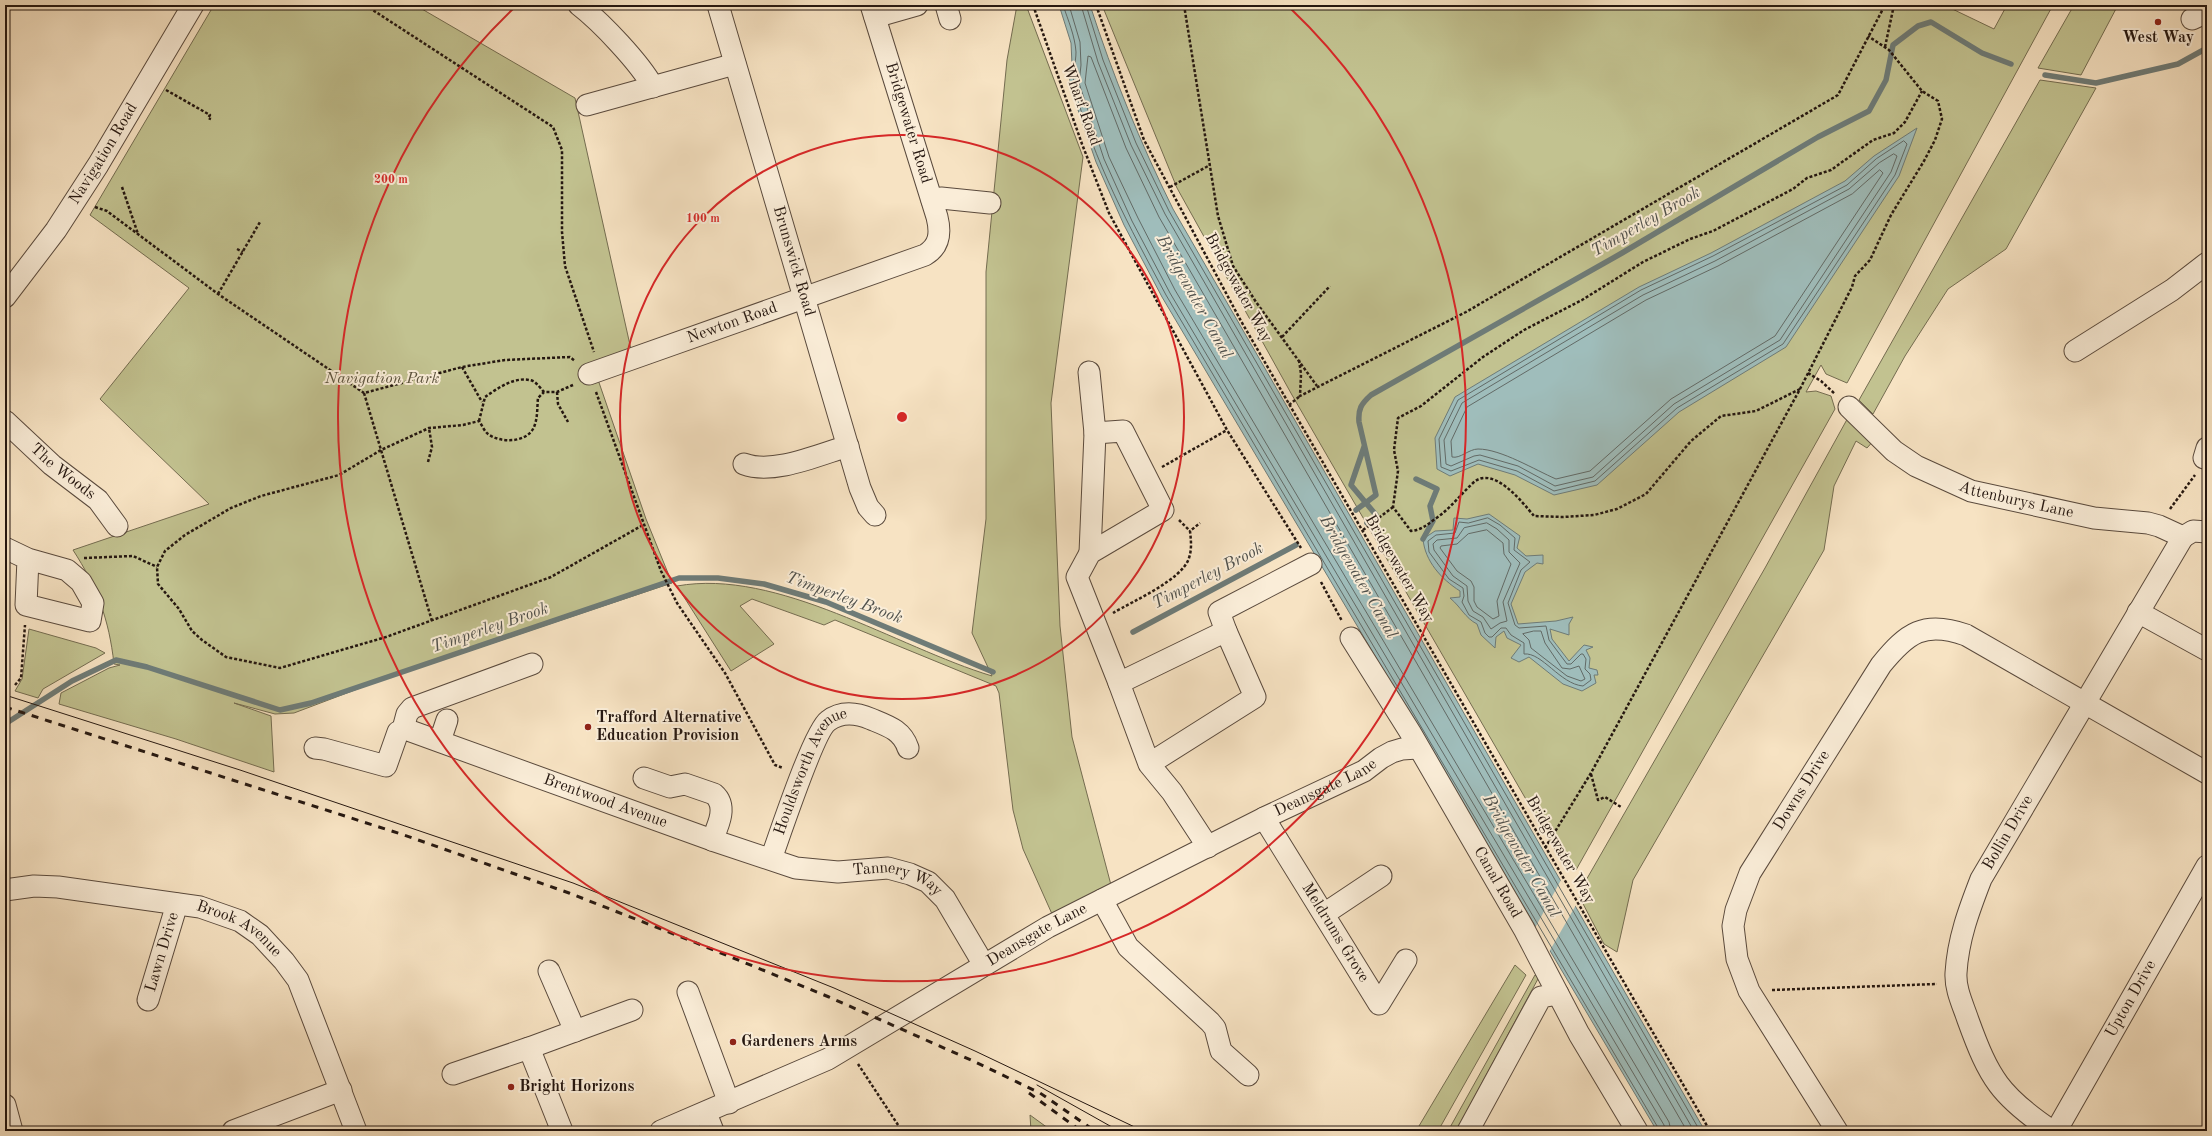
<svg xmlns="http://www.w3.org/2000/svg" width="2212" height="1136" font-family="'Old Standard TT',serif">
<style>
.green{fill:#c2c290;stroke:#746c50}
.water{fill:#9fbdbb;stroke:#6e7b77}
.pier{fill:#f7e3c3}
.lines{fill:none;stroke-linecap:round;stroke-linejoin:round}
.shore{stroke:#626a66;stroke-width:1}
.stream{stroke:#6e7b77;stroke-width:5.5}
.minor-casing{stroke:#5a4a3d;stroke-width:23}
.path{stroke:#251710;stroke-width:2.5;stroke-dasharray:3 2;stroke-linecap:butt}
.minor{stroke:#faedd8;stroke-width:21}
.tram{stroke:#251710;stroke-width:1}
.rail{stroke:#251710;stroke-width:3;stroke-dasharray:7 7;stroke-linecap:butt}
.ring{fill:none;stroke:#d62828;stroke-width:2}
.poi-dot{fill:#8f2418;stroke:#faedd8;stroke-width:1.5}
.labels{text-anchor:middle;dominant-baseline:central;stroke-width:4;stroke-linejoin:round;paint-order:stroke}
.poi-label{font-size:16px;font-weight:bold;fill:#251710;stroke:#faedd8;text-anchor:start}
.street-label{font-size:16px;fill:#251710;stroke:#faedd8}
.park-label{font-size:16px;font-style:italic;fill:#5c533d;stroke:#faedd8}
.water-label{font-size:17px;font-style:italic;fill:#50514c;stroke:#faedd8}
.centre{fill:#d62828;stroke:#faedd8;stroke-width:2}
.ring-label{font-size:12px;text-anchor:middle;font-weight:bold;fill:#d62828;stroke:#faedd8;stroke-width:4;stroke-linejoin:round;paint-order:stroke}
</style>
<rect width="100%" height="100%" fill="#f7e3c3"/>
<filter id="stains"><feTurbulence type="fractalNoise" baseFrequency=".005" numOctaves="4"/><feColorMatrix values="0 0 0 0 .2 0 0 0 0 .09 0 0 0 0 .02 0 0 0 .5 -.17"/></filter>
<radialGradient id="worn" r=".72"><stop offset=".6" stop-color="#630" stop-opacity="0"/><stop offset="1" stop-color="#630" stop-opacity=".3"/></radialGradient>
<!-- green -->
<g class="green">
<path d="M214,5H415L575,98L632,354L594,368L646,519L672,583L376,682L294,713L275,714L234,703L271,716L274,772L176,739L59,704L61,693L109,668L120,665L114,664C109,619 97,587 73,550L209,504L100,399L189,288L90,215Z"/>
<path d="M1017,5H1026L1083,157L1051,403L1060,626L1072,737L1111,885L1052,914L1023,849L1013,810L999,693L996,686L835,620L824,625L752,599L740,606L774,644L731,671L677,586C778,568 896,647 992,676L972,633L986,519V272L1007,60Z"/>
<path d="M1102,5H1944L1994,29L2007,5H2053L1847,383L1826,374L1821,365L1806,392L1816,391L1831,396L1835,409L1576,870L1564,865L1292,395L1177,188Z"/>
<path d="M2074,5H2118L2081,75L2038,68Z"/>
<path d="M2040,80L2096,88L2006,249L1948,289L1905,356L1873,414L1859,400Z"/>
<path d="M1850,414L1875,439L1867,448L1856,441L1834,486L1824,550L1633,880L1617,952L1604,944L1580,898L1585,882L1765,568Z"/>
<path d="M5,570H7L8,670L5,669Z"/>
<path d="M29,629L96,648L105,653L43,689L38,698L15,691L22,679Z"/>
<path d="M1515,965L1526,975L1438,1131H1416Z"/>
<path d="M1535,975L1539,977L1456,1131H1448Z"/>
<path d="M1030,1115L1052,1131H1031Z"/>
</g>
<!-- water -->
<g class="water">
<path d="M1059,5H1090C1113,76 1140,142 1173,209L1705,1131H1657L1162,297L1124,225L1096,162L1069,84L1072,65L1071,43Z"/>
<path d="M1917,128L1899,176L1786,347L1679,412L1597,485L1554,495L1515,475L1478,464L1450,476L1437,469L1435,438L1455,397L1639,287L1711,253L1845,181L1874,156Z"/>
<path d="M1489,514L1520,536L1517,548L1526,556L1543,555V564L1537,563L1525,572L1511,604L1518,624L1556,621L1573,617L1569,624V635L1550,629L1552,639L1569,661L1584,645L1593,647L1586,650L1590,658L1589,668L1597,670L1598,675H1594L1596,683L1582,691L1563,684L1529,657L1519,662L1511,658L1521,645L1507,638L1504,631L1496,637L1495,648L1481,635L1477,624C1465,618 1461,607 1450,598L1460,597V591C1441,579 1425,561 1423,539L1435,531L1453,530L1454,518L1467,519Z"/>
</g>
<!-- pier -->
<path class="pier" d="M1561,880L1576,905L1549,952L1535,928Z"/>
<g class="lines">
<!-- shore -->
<g class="shore">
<path d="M1063,5C1068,20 1075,36 1076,52C1076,62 1072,76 1074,86C1093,160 1130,228 1166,295L1660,1131"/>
<path d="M1069,5L1080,42L1081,65L1079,83L1104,159L1132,221L1170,293L1664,1125L1665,1131"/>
<path d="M1081,5L1098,62L1131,145L1165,214L1694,1131"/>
<path d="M1086,5L1103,60L1136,143L1169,211L1700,1131"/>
<path d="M1904,141L1907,144L1895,175L1783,344L1677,408L1595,481L1554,491L1517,471L1479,460L1451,471L1441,467L1439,439L1458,400L1641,290L1713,256L1847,185L1876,159Z"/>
<path d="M1894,154L1897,156L1891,172L1780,340L1674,404L1593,477L1555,486L1518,466L1480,455L1474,456L1451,466L1446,464L1444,440L1462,403L1643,295L1715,261L1849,189L1879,163Z"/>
<path d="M1880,170L1883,173L1775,336L1671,399L1590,471L1556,479C1535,470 1501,449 1478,449C1469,449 1460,459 1452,457L1451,441L1467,407L1646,300L1718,266L1852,194Z"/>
<path d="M1488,518L1500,525L1515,538L1514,550L1530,562L1521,570L1508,603L1515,625L1519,628L1546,626L1549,640L1567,664H1571L1581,654H1583L1586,659L1585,669L1590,674L1591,680L1583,686C1560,684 1542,652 1524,654V643L1511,635L1506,628H1501L1492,637H1489L1485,633L1481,622L1469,615L1462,602L1464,596L1463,588L1449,579L1429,552L1428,541L1436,535L1455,533L1459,522L1468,523Z"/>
<path d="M1487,523L1497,529L1509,540V552L1520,563L1503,602L1507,621L1500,623L1491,629L1483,617L1473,611L1468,601L1467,586L1453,576L1434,550L1433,544L1437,540L1457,538L1464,528Z"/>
<path d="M1487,530L1503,543L1504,554L1511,564L1497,601L1499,616L1493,619L1477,607L1474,601V587L1471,581L1457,571L1440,548L1441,546L1457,544L1468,534Z"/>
<path d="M1534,631H1541L1545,643L1562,668L1570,669L1579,666L1585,679L1581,681L1567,676L1531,648L1529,640L1523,634Z"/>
<path d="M1671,1131L1669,1122L1175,290L1138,218L1109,157L1085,83L1088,56L1091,57L1126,148L1159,217L1687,1131"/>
</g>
<!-- stream -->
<g class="stream">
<path d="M2045,75L2096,83L2178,64L2207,48"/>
<path d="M1364,447L1351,485L1376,515L1367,523"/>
<path d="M1416,479L1437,489L1430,506L1433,521L1423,539"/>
<path d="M1356,510L1376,495L1359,422C1358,409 1361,404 1371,395L1622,253L1818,137L1869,111L1886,80L1893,45L1918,26L1931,22L1982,53L2011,64"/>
<path d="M1133,632L1296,545"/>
<path d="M5,724L72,681L116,660L147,667L280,710L311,703L679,578H718L764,584L826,602L993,672"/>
</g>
<defs>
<g id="minor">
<path d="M579,5C601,22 640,63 653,87"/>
<path id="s1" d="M718,5L860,488L868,507L875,515"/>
<path d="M946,5L950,19"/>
<path d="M875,17L917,5"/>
<path d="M2192,19L2207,12"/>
<path d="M587,105L735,64"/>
<path d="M932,200L941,198L990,203"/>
<path id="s2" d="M5,297L56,230L98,165L193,5"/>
<path d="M2075,351L2172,290L2207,263"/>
<path d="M1089,372L1095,433L1123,431L1163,510L1090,553L1077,577L1119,683"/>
<path id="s3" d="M589,374L925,255C940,246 941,233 937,217L871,5"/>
<path id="s4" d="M1849,407L1894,451L1916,466L1971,491L2094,518L2148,523L2159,526L2183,537"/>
<path id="s5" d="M5,421L52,465L98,500L117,526"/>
<path d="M2204,458L2207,448"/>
<path d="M744,464C773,475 818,455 848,446"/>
<path d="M2183,537L2193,531L2207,532"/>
<path d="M5,548L28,559L67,570L81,582L93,603L90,621L26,605L28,559"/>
<path d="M1090,553L1095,433"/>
<path d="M2138,612L2207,650"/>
<path d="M1226,631L1219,612L1311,564"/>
<path id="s6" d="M1351,638L1410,732L1524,929L1579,1034L1637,1131"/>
<path d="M403,729L407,714L412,708L532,664"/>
<path d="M440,741L447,720"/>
<path id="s7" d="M315,748L324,749L386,766L398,732L405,729L712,840L796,868L838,872L888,868L910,874L928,882L945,899L984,965"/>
<path d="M1149,764L1119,683L1226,631L1255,697L1149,764L1172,792L1208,847"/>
<path d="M644,778L670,787L685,784L714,794C728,806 718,826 712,840"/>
<path id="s8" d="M1264,818L1379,1004L1406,960"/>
<path id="s9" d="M771,859C779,837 814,731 828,721C841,711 857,713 871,719C888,726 902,730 908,748"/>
<path id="s10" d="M5,890L34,886L58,887L200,907L240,921L260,935L284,961L298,980L356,1131"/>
<path d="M1102,900L1128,947L1210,1022L1215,1028L1221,1051L1248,1075"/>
<path d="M1324,914L1381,876"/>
<path d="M549,971L575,1031"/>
<path d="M688,992L729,1103"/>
<path id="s11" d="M148,1000L177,904"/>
<path d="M529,1048L632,1010"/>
<path d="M453,1074L529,1048L562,1131"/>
<path d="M5,1105L12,1131"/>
<path d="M706,1113L713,1131"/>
<path d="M233,1131L341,1090"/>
<path id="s12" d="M661,1131L828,1059L1048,927L1264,818L1364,771L1381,758L1392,752L1402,749L1417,748"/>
<path d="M1468,1131L1541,997L1558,994"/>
<path id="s13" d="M1837,1131L1749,991L1737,959L1733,926L1736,910L1750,873L1881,665C1907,633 1924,620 1966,635L2207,773"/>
<path id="s14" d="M2052,1131C2000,1096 1989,1078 1968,1020C1963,1005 1955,989 1956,973C1958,939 1969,910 1981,879L2183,537"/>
<path id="s15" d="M2056,1131L2207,866"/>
</g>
</defs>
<!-- minor casing -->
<use href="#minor" class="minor-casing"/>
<!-- path -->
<g class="path">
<path d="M365,5L553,127L562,150V232L565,266L594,352"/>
<path d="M1033,5L1082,144L1109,213L1227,430L1301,548"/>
<path d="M1096,5L1144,140L1241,321L1710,1131"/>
<path d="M1184,5L1218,216L1233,266L1256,302L1317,386"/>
<path d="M1885,47L1894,5"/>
<path d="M166,90L210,115L208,118L211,119"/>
<path d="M122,187L138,234"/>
<path d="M1170,187L1210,165"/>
<path d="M95,207L107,211L218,294L364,393"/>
<path d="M237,249L243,252"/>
<path d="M218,294L260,222"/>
<path d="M1282,337L1330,286"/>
<path d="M1299,360L1301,374L1300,396L1466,312L1838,95L1885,5"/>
<path d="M462,367L482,402"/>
<path d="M1808,373L1821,381L1835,394"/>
<path d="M573,385L557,392H544L538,398C537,407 538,420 533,429C525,443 500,443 488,434C484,431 482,425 479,421L463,425L429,428L381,450L339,475L261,496L231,508L185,535L165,551L157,567L158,584L179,609L192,631L202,640L226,657L280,668L386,637L551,577L643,525"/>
<path d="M1800,389L1756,411L1721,416L1691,441L1646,494L1617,509L1594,515L1563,517L1534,516C1523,503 1493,464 1473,483C1460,495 1450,509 1435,519C1427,525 1421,530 1411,531L1393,507L1398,471L1394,450L1398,418L1421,406L1483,357L1524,330L1582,300L1643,262L1690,239L1713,231L1793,189L1807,178L1831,170L1873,140L1894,133L1905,122L1922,91"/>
<path d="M557,392L558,404L568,422"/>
<path d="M596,392L661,571L677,603L725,673L775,765L783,768"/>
<path d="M1289,405L1300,396"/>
<path d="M479,421L485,397C498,388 516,375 533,381C537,383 541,389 544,392"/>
<path d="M428,462L432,447L429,428"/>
<path d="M1162,467L1227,430"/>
<path d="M2170,509L2195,475"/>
<path d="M1179,520L1190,531"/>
<path d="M1363,530L1393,507"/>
<path d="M84,558L133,556L157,567"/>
<path d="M1321,582L1342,621"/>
<path d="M1113,613C1133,601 1182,580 1189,558C1192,549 1191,540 1190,531L1200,523"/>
<path d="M432,621L364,393L462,367L505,360L570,357L575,361"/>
<path d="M15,685L21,678L25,625"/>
<path d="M1591,774L1598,800L1605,797L1621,807"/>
<path d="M1545,848L1591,773L1800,389L1852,287L1855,276L1870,260L1891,215L1924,161L1935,140L1942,119L1938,101L1922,91L1889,50L1868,36"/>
<path d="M1772,990L1937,984"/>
<path d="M858,1064L902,1131"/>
</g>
<!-- minor -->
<use href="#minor" class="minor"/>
<!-- tram -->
<g class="tram">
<path d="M5,695L240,770L573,883L834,988L975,1051L1143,1131"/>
<path d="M1037,1085L1119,1131"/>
</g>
<!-- rail -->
<g class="rail">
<path d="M5,707L404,835L569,893L689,940L829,997L971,1060L1040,1093L1095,1131"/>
<path d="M1029,1093L1081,1131"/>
</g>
</g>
<!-- distance rings -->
<g class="ring">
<circle cx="902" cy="417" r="282"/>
<path d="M1290 8A564 564 0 1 1 514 8"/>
</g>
<!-- markers -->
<g class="poi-dot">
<circle cx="2158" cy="22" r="4"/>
<circle cx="588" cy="727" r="4"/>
<circle cx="733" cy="1042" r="4"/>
<circle cx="511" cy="1087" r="4"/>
</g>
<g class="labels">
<!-- poi labels -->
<g class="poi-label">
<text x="2158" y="38" text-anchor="middle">West Way</text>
<text x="596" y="718">Trafford Alternative<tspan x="596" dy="18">Education Provision</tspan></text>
<text x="741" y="1042">Gardeners Arms</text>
<text x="519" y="1087">Bright Horizons</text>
</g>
<!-- street labels -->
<g class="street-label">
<text transform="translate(1081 105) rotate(70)">Wharf Road</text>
<text transform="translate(908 123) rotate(73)">Bridgewater Road</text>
<text stroke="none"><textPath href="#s2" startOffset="174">Navigation Road</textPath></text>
<text stroke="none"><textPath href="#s1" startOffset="267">Brunswick Road</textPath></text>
<text transform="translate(1238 288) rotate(61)">Bridgewater Way</text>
<text stroke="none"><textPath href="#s3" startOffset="152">Newton Road</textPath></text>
<text stroke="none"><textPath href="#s5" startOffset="77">The Woods</textPath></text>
<text stroke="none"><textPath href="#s4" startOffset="196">Attenburys Lane</textPath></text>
<text transform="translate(1399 569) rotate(60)">Bridgewater Way</text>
<text stroke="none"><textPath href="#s9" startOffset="98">Houldsworth Avenue</textPath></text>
<text stroke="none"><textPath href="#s12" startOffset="749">Deansgate Lane</textPath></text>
<text stroke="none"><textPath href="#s13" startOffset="386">Downs Drive</textPath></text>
<text stroke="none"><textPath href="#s7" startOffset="330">Brentwood Avenue</textPath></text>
<text stroke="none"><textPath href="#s14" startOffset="343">Bollin Drive</textPath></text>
<text transform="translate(1560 850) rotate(60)">Bridgewater Way</text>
<text stroke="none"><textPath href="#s6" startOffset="285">Canal Road</textPath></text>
<text stroke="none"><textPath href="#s7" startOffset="636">Tannery Way</textPath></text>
<text stroke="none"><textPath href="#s8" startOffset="135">Meldrums Grove</textPath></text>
<text stroke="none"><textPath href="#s10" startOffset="242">Brook Avenue</textPath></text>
<text stroke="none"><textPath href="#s12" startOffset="425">Deansgate Lane</textPath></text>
<text stroke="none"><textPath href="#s11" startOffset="50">Lawn Drive</textPath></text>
<text stroke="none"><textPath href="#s15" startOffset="152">Upton Drive</textPath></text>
</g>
<!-- park labels -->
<g class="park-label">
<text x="382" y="379">Navigation Park</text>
</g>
<!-- water labels -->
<g class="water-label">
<text transform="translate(1646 222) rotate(-30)">Timperley Brook</text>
<text transform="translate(1194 297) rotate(61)">Bridgewater Canal</text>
<text transform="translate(1208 576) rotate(-28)">Timperley Brook</text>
<text transform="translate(1358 577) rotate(60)">Bridgewater Canal</text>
<text transform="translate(844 598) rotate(20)">Timperley Brook</text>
<text transform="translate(490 628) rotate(-19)">Timperley Brook</text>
<text transform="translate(1521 856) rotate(60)">Bridgewater Canal</text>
</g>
</g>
<circle cx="902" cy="417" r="6" class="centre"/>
<g class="ring-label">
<text x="391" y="183">200 m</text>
<text x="703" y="222">100 m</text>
</g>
<!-- margin -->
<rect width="2212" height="1136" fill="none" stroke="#f7e3c3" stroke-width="20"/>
<rect x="6" y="6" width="2200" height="1124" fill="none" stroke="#251710" stroke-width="2"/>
<rect x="10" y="10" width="2192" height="1116" fill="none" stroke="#251710"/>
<rect width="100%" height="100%" filter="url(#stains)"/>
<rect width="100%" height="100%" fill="url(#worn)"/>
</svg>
